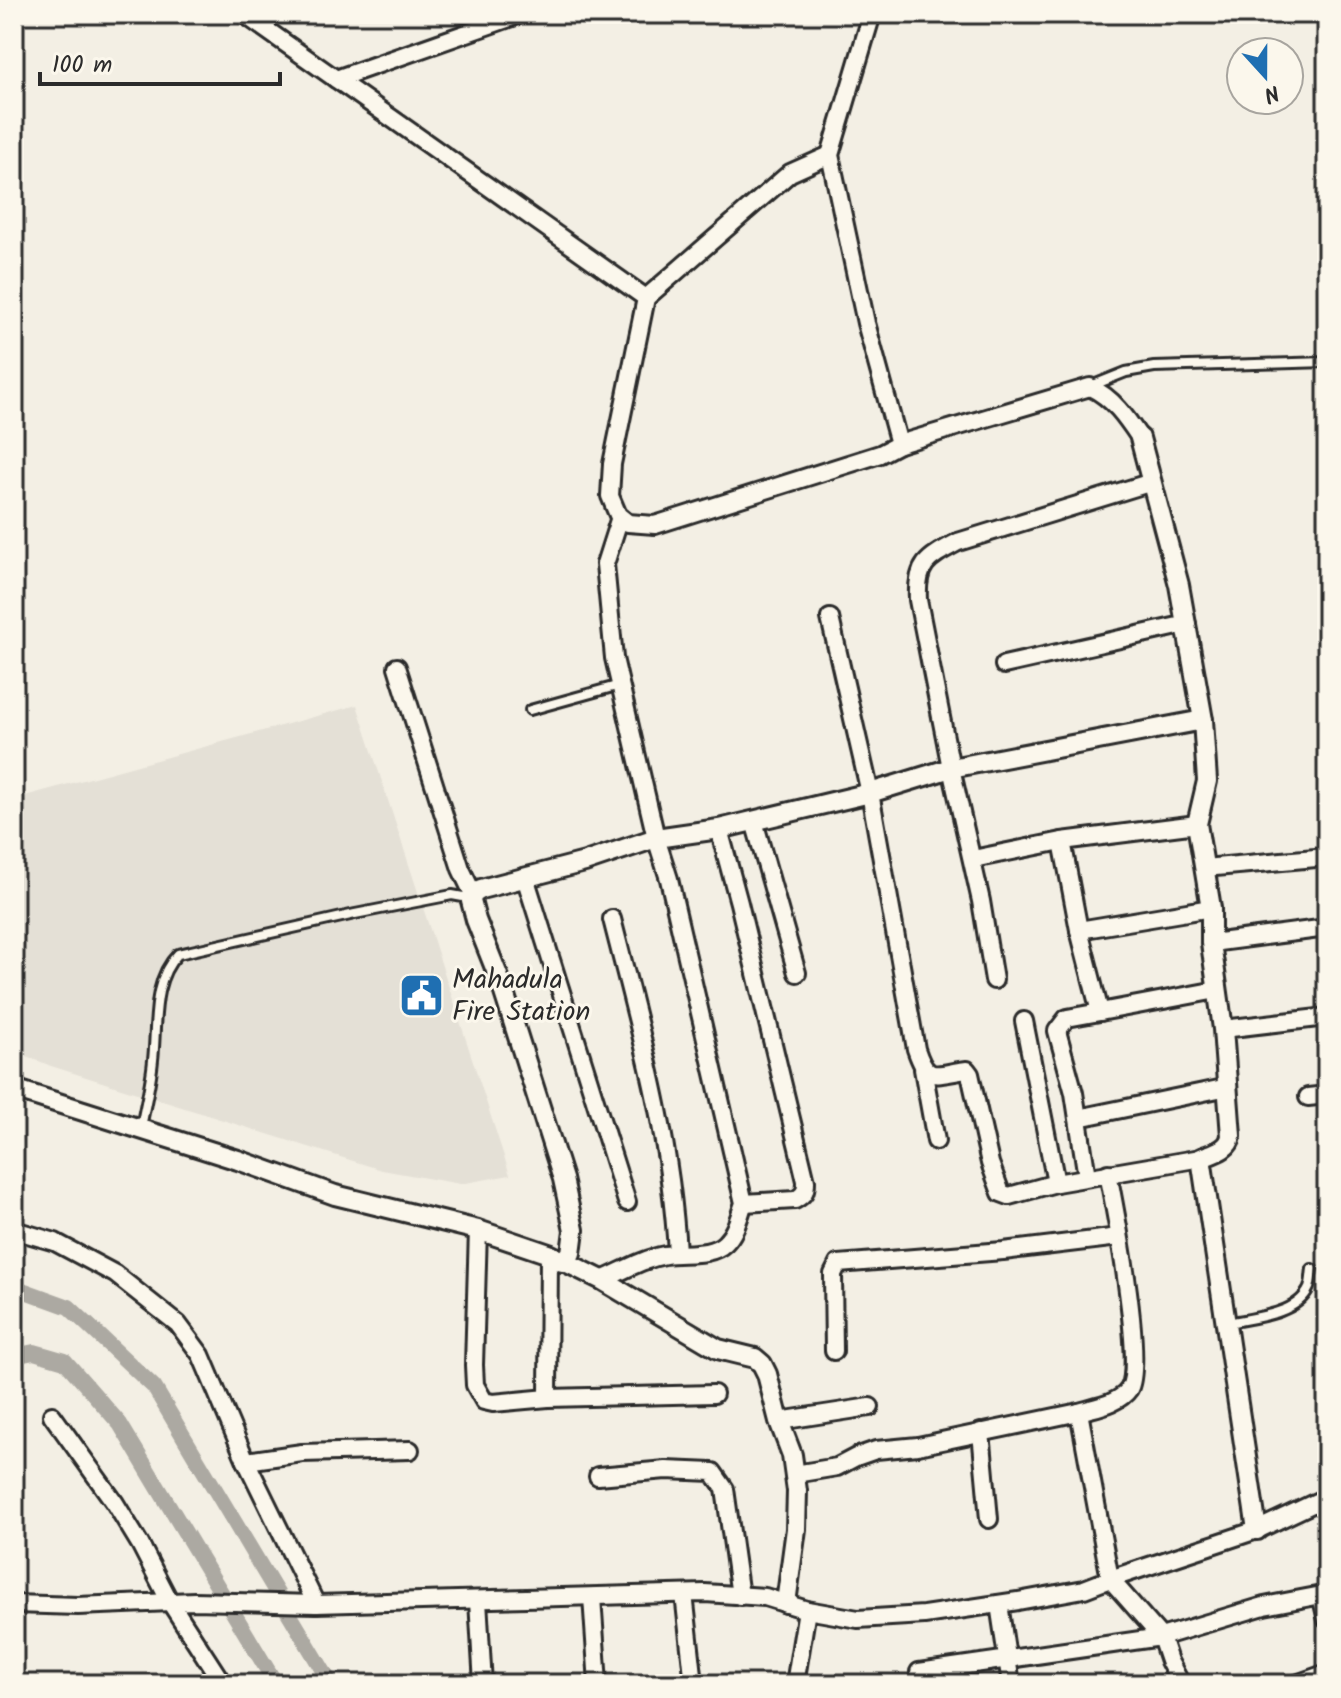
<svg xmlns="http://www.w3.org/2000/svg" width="1341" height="1698" font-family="Kalam,sans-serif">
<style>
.built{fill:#e4e0d6}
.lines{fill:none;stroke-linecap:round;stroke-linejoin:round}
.canal{stroke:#aca9a2;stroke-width:16}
.service-casing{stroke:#2b2b2b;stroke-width:14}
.minor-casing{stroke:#2b2b2b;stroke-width:22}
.tertiary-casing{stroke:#2b2b2b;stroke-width:24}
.service{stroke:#fbf7ec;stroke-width:8}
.minor{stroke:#fbf7ec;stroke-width:16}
.tertiary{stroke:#fbf7ec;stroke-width:18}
.labels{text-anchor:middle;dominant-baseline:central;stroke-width:6;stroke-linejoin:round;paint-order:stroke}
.poi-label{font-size:28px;fill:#2b2b2b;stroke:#fbf7ec;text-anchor:start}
</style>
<rect width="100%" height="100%" fill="#f3efe4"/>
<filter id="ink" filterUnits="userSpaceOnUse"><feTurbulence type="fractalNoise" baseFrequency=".0125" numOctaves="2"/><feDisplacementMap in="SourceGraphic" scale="16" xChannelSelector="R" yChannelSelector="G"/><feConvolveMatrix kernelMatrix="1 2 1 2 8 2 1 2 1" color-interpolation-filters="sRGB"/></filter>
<g filter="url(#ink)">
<!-- built -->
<path class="built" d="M357,705L510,1175L460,1184L382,1170L51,1066L14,1051V799Z"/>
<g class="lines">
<!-- canal -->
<g class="canal">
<path d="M14,1287L69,1307L154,1387L331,1684"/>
<path d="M14,1356L34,1352L65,1361L120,1424L276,1684"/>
</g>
<defs>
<g id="service">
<path d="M1091,386L1126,372L1154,367L1327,362"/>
<path d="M530,710L620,685"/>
<path d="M141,1128C145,1105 151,1083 153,1060C157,1025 151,981 178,954L355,914L452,895L463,897L471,901"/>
<path d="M1227,1323C1252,1318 1297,1315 1309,1288C1311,1283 1311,1275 1312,1269"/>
</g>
<g id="minor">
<path d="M244,14L646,298L612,464L610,496L618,515L628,523L655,525L880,454L899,444L1090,387C1113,398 1126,417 1140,438"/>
<path d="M872,14L830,155L866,323L899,444"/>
<path d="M336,79L521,14"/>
<path d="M646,298L790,173L830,155"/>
<path d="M830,618L870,793L916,1049C928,1084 934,1074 967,1070L970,1074L990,1163L1001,1193L1009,1196L1056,1183L1201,1158"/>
<path d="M1004,665L1187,624"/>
<path d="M397,667L461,869L473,894"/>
<path d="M754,821L797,973"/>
<path d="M719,829L739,903L806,1181C806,1192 804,1195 795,1200L744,1203"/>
<path d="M1062,841L1079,930L1100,1012L1217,990"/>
<path d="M973,859L1062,841L1197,824"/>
<path d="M1204,868L1327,857"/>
<path d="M525,877L627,1202"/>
<path d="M612,919C640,1030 671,1138 677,1253"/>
<path d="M1079,930L1211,908"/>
<path d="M1211,943L1327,928"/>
<path d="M994,980L981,901L951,768L918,600C916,563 928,558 958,542L1152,482"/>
<path d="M1024,1021L1056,1183"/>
<path d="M1223,1029L1327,1017"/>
<path d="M923,1069L936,1141"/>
<path d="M1308,1097L1327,1095"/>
<path d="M1078,1118L1228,1087"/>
<path d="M1087,1177L1074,1093L1057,1031L1067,1018L1100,1012"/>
<path d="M14,1230L55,1242L115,1274L178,1324L201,1355L246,1461L316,1604"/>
<path d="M478,1230L474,1365L475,1385L484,1401L493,1403L548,1398L714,1394"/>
<path d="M602,1280C623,1271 642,1259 665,1255C684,1252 711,1257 725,1243C736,1233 739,1216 744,1203L669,879L656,838L614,658L605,564L620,517"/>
<path d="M834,1351L833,1274L838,1264L1003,1251L1119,1237"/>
<path d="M548,1398L549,1254"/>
<path d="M1079,1412C1095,1407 1119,1404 1129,1389C1145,1364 1115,1209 1108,1173"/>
<path d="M52,1415L115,1503L140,1544L170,1602L223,1684"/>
<path d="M779,1421L870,1407"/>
<path d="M981,1432L989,1519"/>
<path d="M246,1461L302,1453L410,1450"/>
<path d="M795,1474L837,1467L856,1457L876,1450L918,1446L1079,1412L1110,1579L1257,1530L1327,1497"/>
<path d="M598,1476L666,1470L713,1472L725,1489L740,1596"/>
<path d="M684,1594L694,1684"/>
<path d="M1321,1595L1327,1620"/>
<path d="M592,1597L598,1684"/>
<path d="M478,1601L483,1684"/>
<path d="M14,1604L78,1606L194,1601L316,1604L705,1593L765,1597L807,1610L858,1619L924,1615L1018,1601L1084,1589L1110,1579L1161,1637L1169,1661L1181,1684"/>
<path d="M999,1604L1011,1684"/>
<path d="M919,1672L1161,1637L1264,1606L1327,1594"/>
<path d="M795,1684L807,1610"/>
<path d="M1296,1684L1327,1673"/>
</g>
<g id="tertiary">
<path d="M1140,438L1179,585L1203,720L1207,781L1197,824L1211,908V943L1223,1029L1231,1136C1229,1150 1213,1153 1201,1158L1257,1530"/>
<path d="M14,1089L238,1160L335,1195L478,1230L549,1254L602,1280L718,1349L755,1358L762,1364L767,1374L779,1421L792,1455L797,1491L796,1529L786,1603"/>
<path d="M562,1262L571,1253L574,1230L563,1179L501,983L476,920L471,901L473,894L481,889L585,862L656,838L719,829L870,793L951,768L1203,720"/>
</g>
</defs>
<!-- service casing -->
<use href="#service" class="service-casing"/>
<!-- minor casing -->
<use href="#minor" class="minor-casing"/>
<!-- tertiary casing -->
<use href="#tertiary" class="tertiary-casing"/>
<!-- service -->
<use href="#service" class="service"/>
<!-- minor -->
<use href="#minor" class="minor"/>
<!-- tertiary -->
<use href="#tertiary" class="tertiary"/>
</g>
</g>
<!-- icons -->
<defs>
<symbol id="civic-square" viewBox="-11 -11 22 22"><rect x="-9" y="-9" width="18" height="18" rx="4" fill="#1f6fb2" stroke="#fbf7ec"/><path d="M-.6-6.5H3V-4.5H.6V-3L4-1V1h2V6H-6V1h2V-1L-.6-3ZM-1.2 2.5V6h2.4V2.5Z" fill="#fff"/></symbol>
</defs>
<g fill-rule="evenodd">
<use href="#civic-square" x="396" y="970" width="51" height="51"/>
</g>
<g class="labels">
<!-- poi labels -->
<g class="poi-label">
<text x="452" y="980">Mahadula<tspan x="452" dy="32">Fire Station</tspan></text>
</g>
</g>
<!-- margin -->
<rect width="1341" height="1698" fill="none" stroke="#fbf7ec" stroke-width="48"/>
<rect x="24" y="24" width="1293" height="1650" fill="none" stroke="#2b2b2b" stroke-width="3" filter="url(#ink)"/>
<!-- north arrow -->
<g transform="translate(1265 76) rotate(159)"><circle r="38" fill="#fbf7ec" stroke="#a8a59f" stroke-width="2"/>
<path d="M0-6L14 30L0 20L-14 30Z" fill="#1f6fb2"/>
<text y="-12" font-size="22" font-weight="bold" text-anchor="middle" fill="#2b2b2b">N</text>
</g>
<!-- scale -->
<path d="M40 72v12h240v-12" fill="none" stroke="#2b2b2b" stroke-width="4"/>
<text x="52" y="72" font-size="24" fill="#2b2b2b" stroke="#fbf7ec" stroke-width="6" paint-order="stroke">100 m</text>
</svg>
